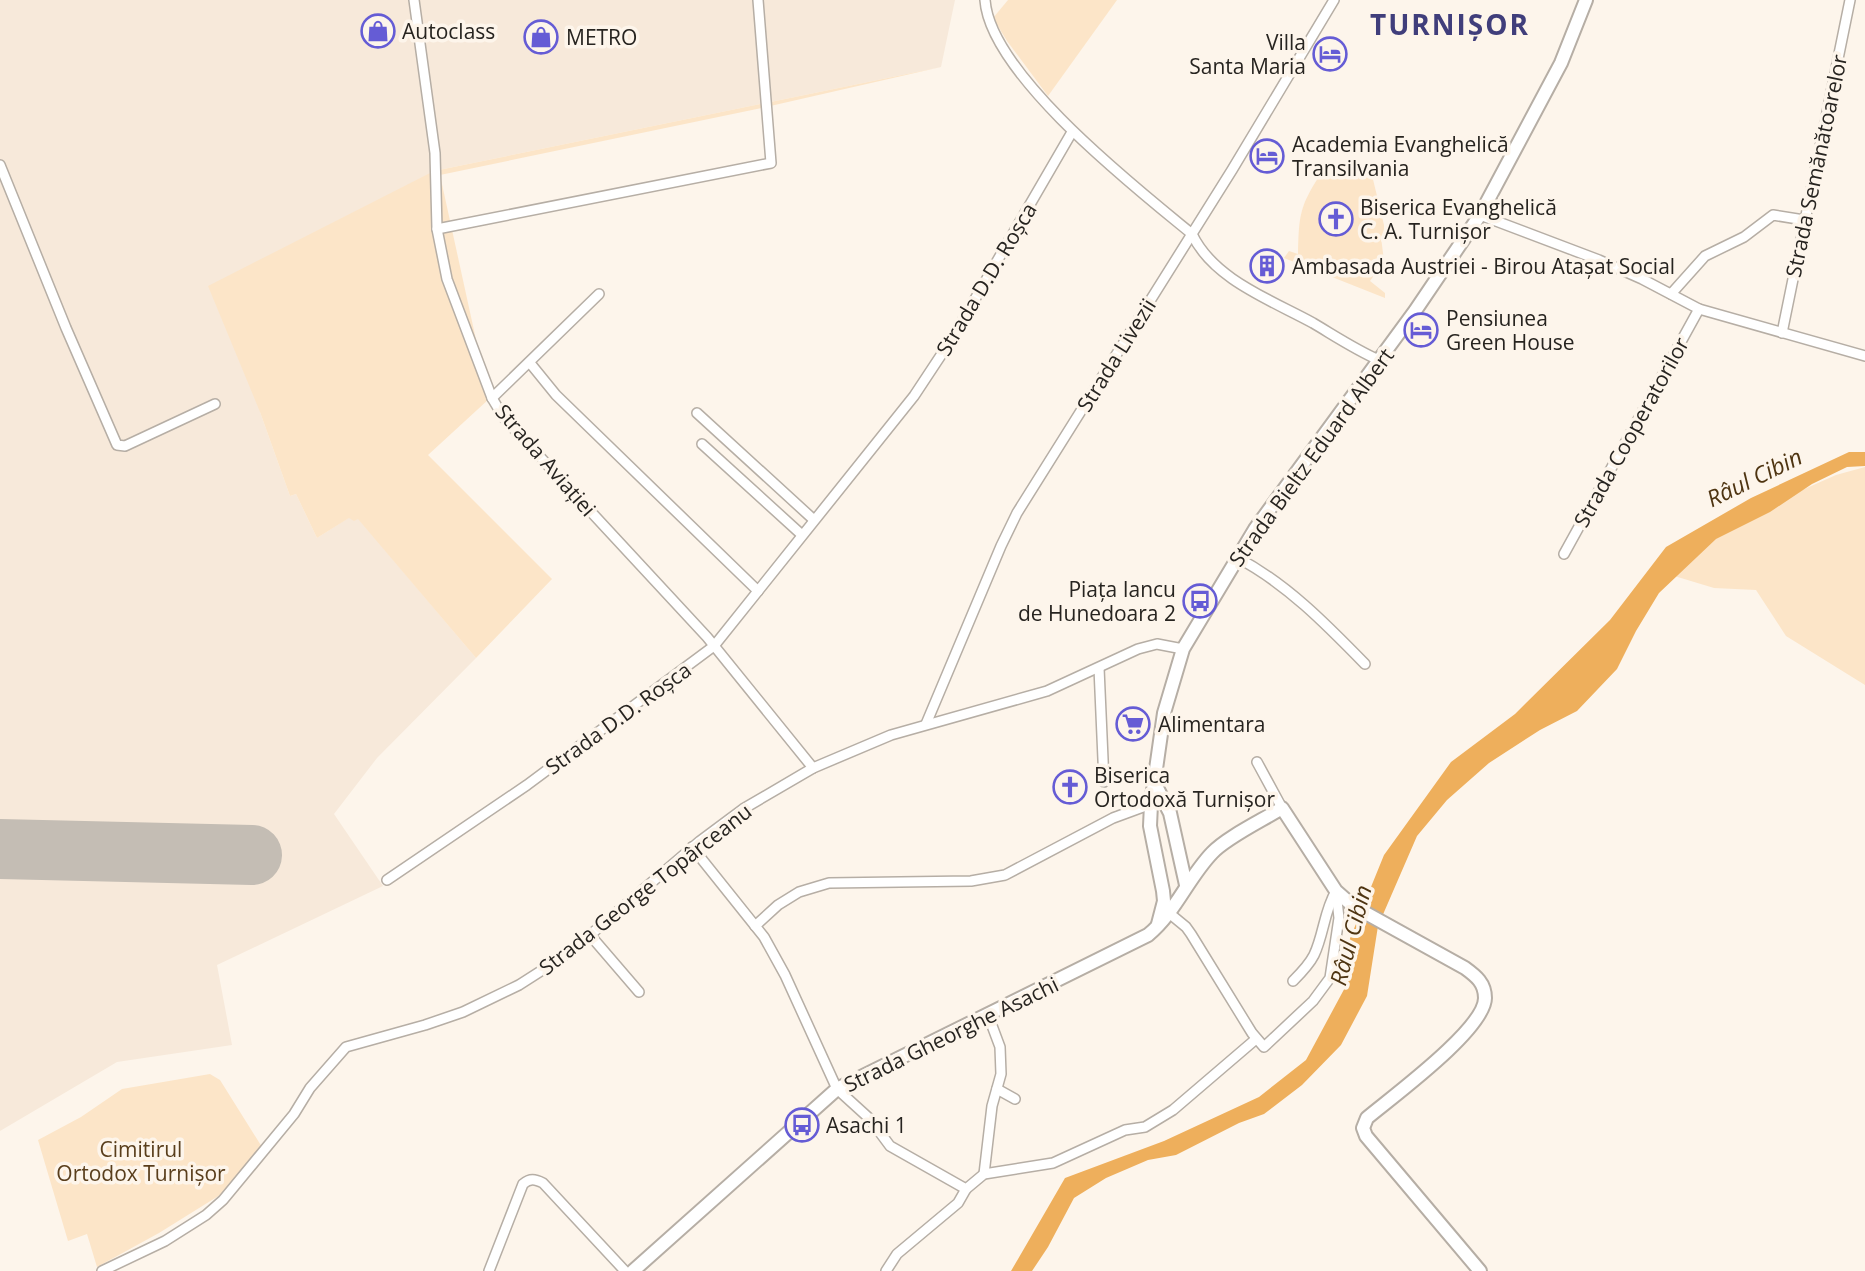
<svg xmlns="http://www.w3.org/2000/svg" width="1865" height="1271" font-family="'Open Sans',sans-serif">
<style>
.built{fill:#f7e9da}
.green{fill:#fce5c8}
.water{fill:#eeaf5c}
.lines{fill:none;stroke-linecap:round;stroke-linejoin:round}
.runway{stroke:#c4bdb4;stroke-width:60}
.street-casing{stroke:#b6aea5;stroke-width:12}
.secondary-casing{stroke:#b6aea5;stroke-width:16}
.street{stroke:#fff;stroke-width:9}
.secondary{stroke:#fff;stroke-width:12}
.labels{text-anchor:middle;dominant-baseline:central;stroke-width:7;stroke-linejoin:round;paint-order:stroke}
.poi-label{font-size:21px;fill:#272420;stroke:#fdf5eb;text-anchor:start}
.street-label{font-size:21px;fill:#272420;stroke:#fdf5eb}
.park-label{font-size:21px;fill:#593e1c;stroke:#fdf5eb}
.water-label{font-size:23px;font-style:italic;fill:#4e3411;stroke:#fdf5eb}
.district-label{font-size:28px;font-weight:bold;letter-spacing:2px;fill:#403e7b;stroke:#fdf5eb}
</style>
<rect width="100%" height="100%" fill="#fdf5eb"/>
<!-- built -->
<path class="built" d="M0,0H955L941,67L434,171L260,412L290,496L296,494L317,538L350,517L358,518L476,658L377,758L334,814L383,886L217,965L232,1045L117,1062L0,1131Z"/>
<!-- green -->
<g class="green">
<path d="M1008,0H1117L1048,96L1007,41L993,18Z"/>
<path d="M941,67L766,107L440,175L489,399L428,455L552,579L476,658L358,519L354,521L349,518L317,538L296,494L290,496L260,412L208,286L434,171Z"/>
<path d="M1371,171L1384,225V232L1381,237L1384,261L1370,281L1385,293V298L1284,258L1289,251L1298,254C1299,217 1299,207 1320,175Z"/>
<path d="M1865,467V685L1786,636L1756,590L1714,588L1671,575L1723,525L1836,475Z"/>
<path d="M210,1074L220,1080L262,1147L220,1195L159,1233L97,1267L87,1234L68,1241L38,1140L81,1117L122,1089Z"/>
</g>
<!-- water -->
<path class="water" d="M1849,452H1865V466L1847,467L1812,484L1770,512L1716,539L1659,593L1636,631L1617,669L1577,711L1540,730L1489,763L1447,800L1417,836L1378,926L1367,996L1341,1045L1302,1085L1264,1114L1239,1123L1176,1155L1148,1160L1106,1178L1074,1198L1048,1247L1032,1271H1011L1065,1178L1164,1141L1259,1097L1306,1060L1348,982L1349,941L1384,855L1451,762L1515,714L1610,620L1666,547L1751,498Z"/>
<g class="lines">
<!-- runway -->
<path class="runway" d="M0,849L252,855"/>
<defs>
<g id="street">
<path d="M414,0L435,153L437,229L447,279L492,398L504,418L707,637L813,768"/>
<path d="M985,0C990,74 1136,188 1192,234C1213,279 1271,300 1313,323C1335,336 1356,350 1379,360"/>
<path d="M0,165L66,328L117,445L125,446L215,404"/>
<path d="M1480,215L1599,260L1642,279L1699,309L1865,356"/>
<path d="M437,229L771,163L758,0"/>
<path d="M1671,294L1705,256L1744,237L1773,215L1804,220"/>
<path d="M1782,333L1850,0"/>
<path d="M530,363L556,395L758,591"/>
<path d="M492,398L599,294"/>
<path d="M697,413L814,520"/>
<path d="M702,444L802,535"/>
<path d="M1564,554L1699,309"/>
<path d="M1236,557C1286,583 1326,624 1365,664"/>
<path d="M1099,668L1104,782"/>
<path d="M926,724L1001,546L1017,513L1232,170L1334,0"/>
<path d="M1257,762L1282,808"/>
<path d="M692,847L764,937L785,975L837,1089L870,1119L890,1146L966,1189L984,1174L1053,1163L1125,1130L1145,1127L1173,1110L1256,1039"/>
<path d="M387,880L527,785L714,646L914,396L953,337L1072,132"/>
<path d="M1169,913L1186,927L1191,934L1252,1033L1264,1047L1313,1001L1330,978L1339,918L1336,892"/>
<path d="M755,926L778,905L799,892L829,883L971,881L1005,875L1113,818L1151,804"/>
<path d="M590,935L639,992"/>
<path d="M1293,981C1301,973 1309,965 1314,955C1324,934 1324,911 1336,891"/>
<path d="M997,1089L1015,1099"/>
<path d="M984,1174L992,1106L1001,1074L1000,1047L988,1015"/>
<path d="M102,1271L165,1241L206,1215L223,1200L294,1114L310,1088L346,1047L425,1025L463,1012L519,985L569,953L700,841L743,809L813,768L891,735L1047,691L1138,649L1157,644L1183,649"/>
<path d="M489,1271L523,1184C530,1178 535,1179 543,1183L625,1271"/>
<path d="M886,1271L897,1254L958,1203L966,1189"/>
</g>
<g id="secondary">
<path d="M1154,782L1170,813L1186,885"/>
<path d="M1158,924L1164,901L1163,891L1150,826L1151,804L1164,713L1183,649L1255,529L1415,311L1480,215L1561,63L1586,0"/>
<path d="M633,1271L837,1089L1148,935C1175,913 1188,878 1212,853C1227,837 1263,820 1282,808L1336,891L1353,906L1465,968C1476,976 1485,983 1485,998C1485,1029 1392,1097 1367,1118L1363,1128L1366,1136L1480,1271"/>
</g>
</defs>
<!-- street casing -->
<use href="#street" class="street-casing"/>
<!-- secondary casing -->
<use href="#secondary" class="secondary-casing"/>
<!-- street -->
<use href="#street" class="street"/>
<!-- secondary -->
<use href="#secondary" class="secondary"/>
</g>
<!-- icons -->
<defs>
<symbol id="shop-ring" viewBox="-11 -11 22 22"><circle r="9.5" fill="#fdf5eb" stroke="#655cd5" stroke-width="1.5"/><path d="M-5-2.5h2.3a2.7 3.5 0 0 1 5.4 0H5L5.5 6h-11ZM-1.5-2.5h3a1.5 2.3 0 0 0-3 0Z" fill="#655cd5"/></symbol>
<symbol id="hotel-ring" viewBox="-11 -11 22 22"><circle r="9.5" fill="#fdf5eb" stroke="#655cd5" stroke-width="1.5"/><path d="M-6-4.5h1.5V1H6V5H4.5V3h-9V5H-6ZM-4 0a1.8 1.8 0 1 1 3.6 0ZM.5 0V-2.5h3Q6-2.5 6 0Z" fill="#655cd5"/></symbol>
<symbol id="church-ring" viewBox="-11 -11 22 22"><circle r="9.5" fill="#fdf5eb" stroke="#655cd5" stroke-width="1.5"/><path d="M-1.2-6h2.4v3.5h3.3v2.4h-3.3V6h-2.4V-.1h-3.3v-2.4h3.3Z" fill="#655cd5"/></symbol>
<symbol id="building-ring" viewBox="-11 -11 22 22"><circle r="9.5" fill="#fdf5eb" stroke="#655cd5" stroke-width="1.5"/><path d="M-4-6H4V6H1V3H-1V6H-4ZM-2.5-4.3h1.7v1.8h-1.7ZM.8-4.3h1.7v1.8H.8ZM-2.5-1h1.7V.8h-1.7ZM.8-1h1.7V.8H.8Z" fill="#655cd5"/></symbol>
<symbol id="bus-ring" viewBox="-11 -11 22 22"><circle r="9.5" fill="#fdf5eb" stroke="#655cd5" stroke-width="1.5"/><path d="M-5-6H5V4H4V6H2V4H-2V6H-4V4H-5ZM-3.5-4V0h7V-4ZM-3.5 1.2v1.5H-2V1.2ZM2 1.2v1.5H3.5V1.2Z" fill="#655cd5"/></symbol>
<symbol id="supermarket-ring" viewBox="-11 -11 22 22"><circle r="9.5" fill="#fdf5eb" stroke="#655cd5" stroke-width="1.5"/><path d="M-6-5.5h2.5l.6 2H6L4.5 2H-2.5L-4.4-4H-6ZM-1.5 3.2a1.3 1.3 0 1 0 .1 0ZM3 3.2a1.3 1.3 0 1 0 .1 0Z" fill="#655cd5"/></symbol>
</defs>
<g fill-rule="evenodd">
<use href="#shop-ring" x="359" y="12" width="38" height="38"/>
<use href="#shop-ring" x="522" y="18" width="38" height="38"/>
<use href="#hotel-ring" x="1311" y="35" width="38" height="38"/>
<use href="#hotel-ring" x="1248" y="137" width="38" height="38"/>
<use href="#church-ring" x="1317" y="200" width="38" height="38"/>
<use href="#building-ring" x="1248" y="247" width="38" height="38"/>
<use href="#hotel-ring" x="1402" y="311" width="38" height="38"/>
<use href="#bus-ring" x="1181" y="582" width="38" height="38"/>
<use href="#supermarket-ring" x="1114" y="705" width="38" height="38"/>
<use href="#church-ring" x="1051" y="768" width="38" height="38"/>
<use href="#bus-ring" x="783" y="1106" width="38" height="38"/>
</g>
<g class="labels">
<!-- poi labels -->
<g class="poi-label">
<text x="402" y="31">Autoclass</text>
<text x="566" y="37">METRO</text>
<text x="1306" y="42" text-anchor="end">Villa<tspan x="1306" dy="24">Santa Maria</tspan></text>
<text x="1292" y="144">Academia Evanghelică<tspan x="1292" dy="24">Transilvania</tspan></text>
<text x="1360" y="207">Biserica Evanghelică<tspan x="1360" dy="24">C. A. Turnișor</tspan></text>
<text x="1292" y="266">Ambasada Austriei - Birou Atașat Social</text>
<text x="1446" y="318">Pensiunea<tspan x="1446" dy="24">Green House</tspan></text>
<text x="1176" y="589" text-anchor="end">Piața Iancu<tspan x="1176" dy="24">de Hunedoara 2</tspan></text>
<text x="1158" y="724">Alimentara</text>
<text x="1094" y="775">Biserica<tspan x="1094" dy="24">Ortodoxă Turnișor</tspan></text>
<text x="826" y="1125">Asachi 1</text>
</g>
<!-- street labels -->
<g class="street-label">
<text transform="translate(1816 166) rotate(-78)">Strada Semănătoarelor</text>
<text transform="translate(986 279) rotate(-59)">Strada D.D. Roșca</text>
<text transform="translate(1116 355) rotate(-58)">Strada Livezii</text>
<text transform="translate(1631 432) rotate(-61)">Strada Cooperatorilor</text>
<text transform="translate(1311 457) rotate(-54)">Strada Bieltz Eduard Albert</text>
<text transform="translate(546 460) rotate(49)">Strada Aviației</text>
<text transform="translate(618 718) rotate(-36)">Strada D.D. Roșca</text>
<text transform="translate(645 889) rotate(-38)">Strada George Topârceanu</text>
<text transform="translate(951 1034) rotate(-26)">Strada Gheorghe Asachi</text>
</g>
<!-- park labels -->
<g class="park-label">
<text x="141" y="1149">Cimitirul<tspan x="141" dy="24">Ortodox Turnișor</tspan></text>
</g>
<!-- water labels -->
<g class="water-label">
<text transform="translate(1754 477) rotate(-26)">Râul Cibin</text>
<text transform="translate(1350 935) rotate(-75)">Râul Cibin</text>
</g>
<!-- district labels -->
<g class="district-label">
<text x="1450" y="24">TURNIȘOR</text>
</g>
</g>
</svg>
